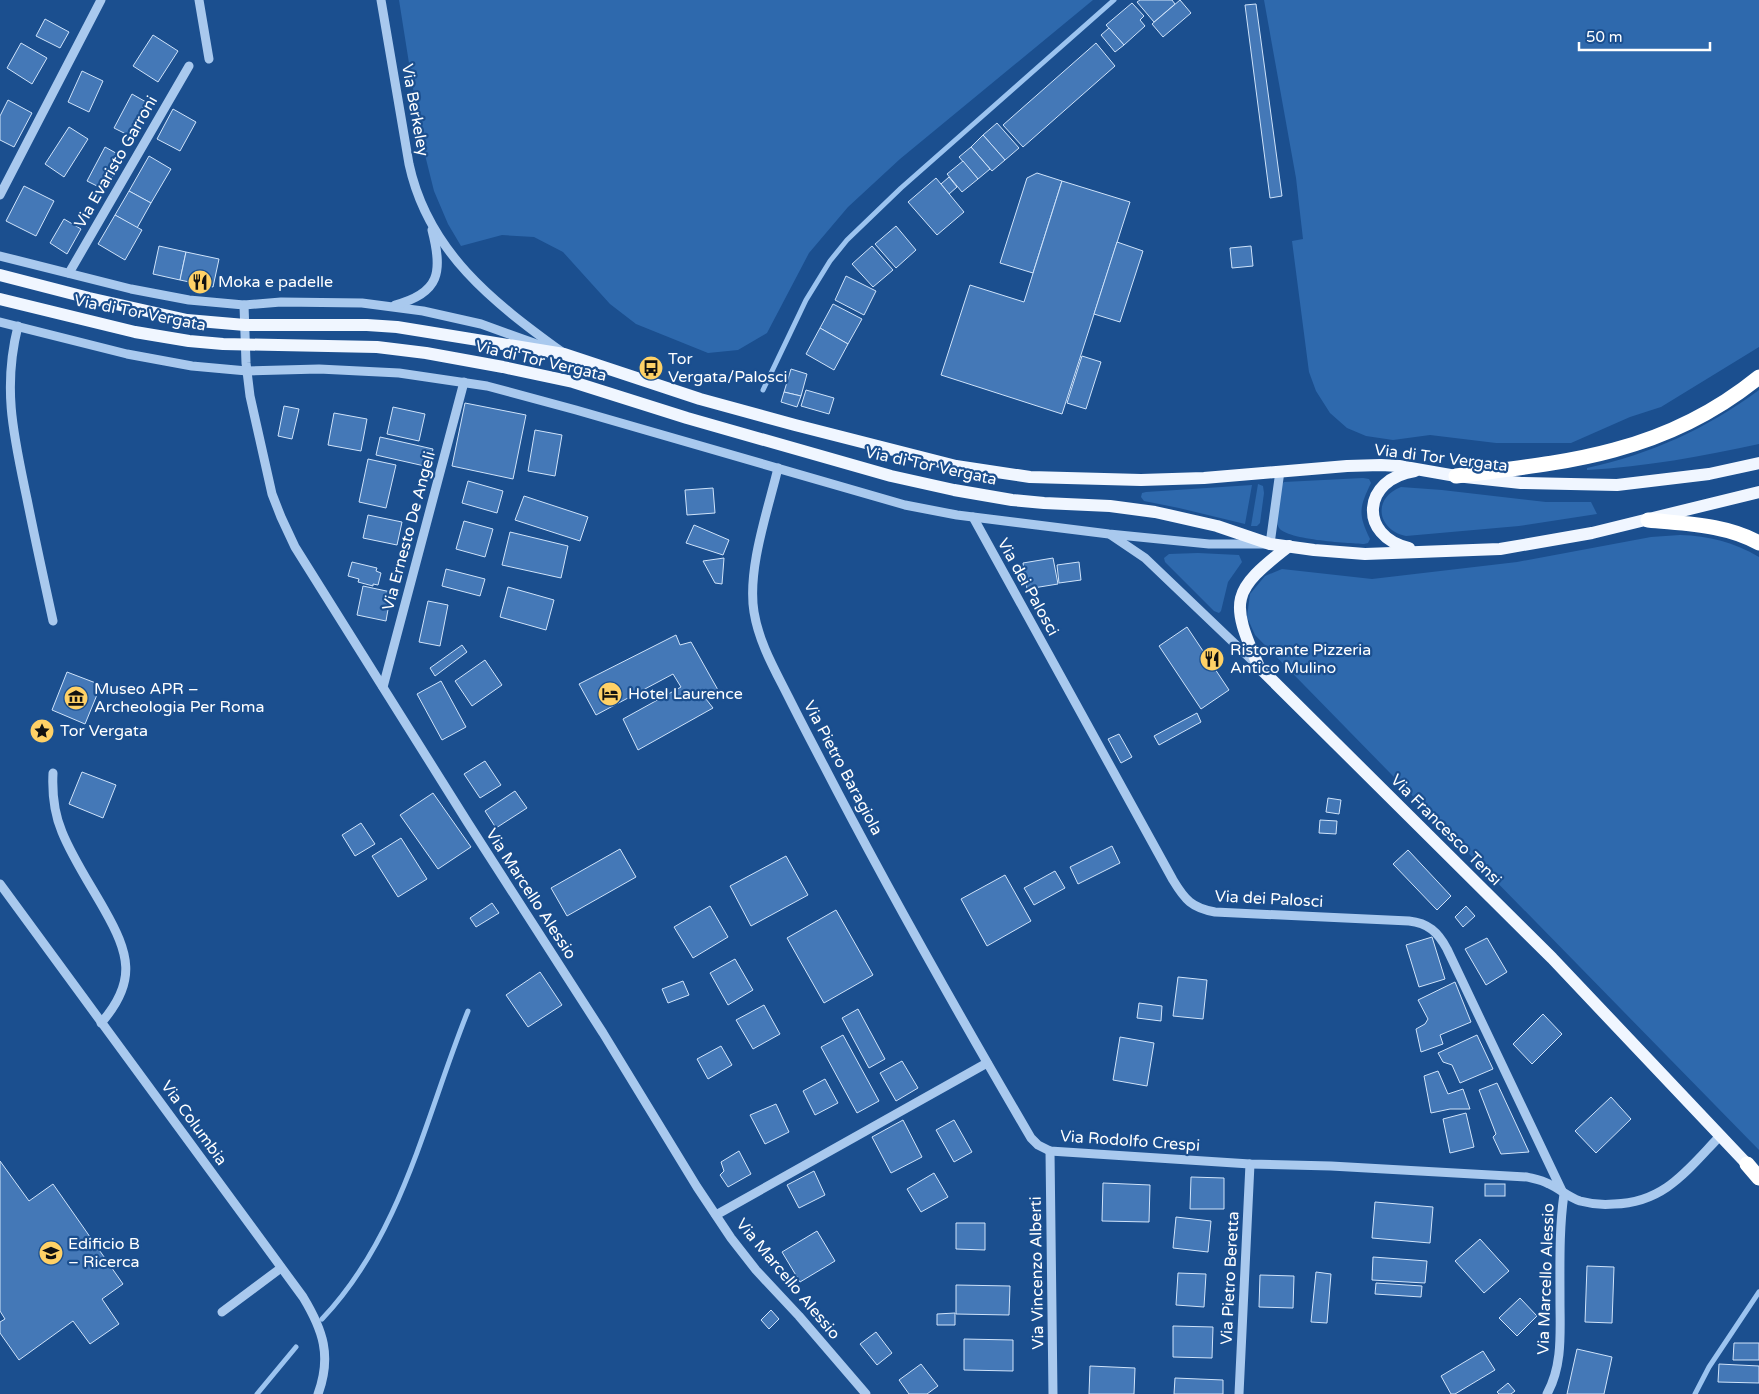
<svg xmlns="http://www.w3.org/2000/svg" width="1759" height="1394" font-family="'Varela Round',sans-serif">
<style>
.green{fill:#2e69ad}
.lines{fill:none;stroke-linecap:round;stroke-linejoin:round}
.stream{stroke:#9cc4f0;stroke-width:5}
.building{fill:#4478b7;stroke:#cfe3fa}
.minor{stroke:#a9c9ee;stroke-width:9}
.major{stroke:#f0f6ff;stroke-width:12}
.highway{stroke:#fff;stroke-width:15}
.labels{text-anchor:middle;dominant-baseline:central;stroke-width:4.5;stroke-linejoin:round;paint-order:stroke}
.street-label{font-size:16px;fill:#fff;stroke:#1b4f8f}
.poi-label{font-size:16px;fill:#fff;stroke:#1b4f8f;text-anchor:start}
</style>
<rect width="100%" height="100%" fill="#1b4f8f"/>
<!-- green -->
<g class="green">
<path d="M399,0H1093L900,159L848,207L809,253L767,333L738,350L708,353L636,324L610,304L563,252L534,237L502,235L461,246L448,224L434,191L421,139Z"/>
<path d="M1264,0H1759V347L1661,407L1630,417L1571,443H1496L1430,435L1393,440L1366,436L1347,428L1330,413L1316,391L1309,372L1292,241L1303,239L1296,178Z"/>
<path d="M1759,390V444C1702,456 1646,467 1587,470V468C1651,454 1706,429 1759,390Z"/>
<path d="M1363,478L1369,479L1371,483C1359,508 1358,514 1370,539L1368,543L1364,544C1349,543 1282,540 1278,526C1274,516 1280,495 1282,484L1284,482Z"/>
<path d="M1258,484L1263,486L1264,493L1260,523L1257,526H1251Z"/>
<path d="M1252,485L1245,524L1179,508L1144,501L1141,497L1142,493L1146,492Z"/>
<path d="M1401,487L1442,490L1546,502H1591L1597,514L1519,526L1406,536C1377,530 1372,498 1401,487Z"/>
<path d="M1680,535C1709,536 1734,542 1759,557V1150L1255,635L1247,617L1250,594L1265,576L1282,569L1372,579L1517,562L1651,537Z"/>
<path d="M1198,553L1239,555L1242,562L1228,582L1221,611L1219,613L1214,611L1165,562L1164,558L1169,554Z"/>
</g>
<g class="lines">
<!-- stream -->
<g class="stream">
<path d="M763,390L806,300L830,261L847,240L901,188L1114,0"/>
<path d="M322,1319C402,1235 426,1115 468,1011"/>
<path d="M257,1394L296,1347"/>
<path d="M1695,1394L1709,1367L1759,1292"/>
</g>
</g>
<!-- building -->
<g class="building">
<path d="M1140,0H1172L1175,4L1154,22L1137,2Z"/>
<path d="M1180,0L1191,13L1163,37L1152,24Z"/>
<path d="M1132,3L1144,16L1140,20L1145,26L1124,45L1106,25Z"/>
<path d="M1256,4L1282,196L1270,198L1245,5Z"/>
<path d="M45,19L69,32L60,48L36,36Z"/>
<path d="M1109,28L1124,45L1115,52L1101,35Z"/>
<path d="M153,35L178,51L158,82L133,66Z"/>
<path d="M21,43L47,58L32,84L7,68Z"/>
<path d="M1096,43L1115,66L1023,147L1003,125Z"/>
<path d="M82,71L103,81L89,112L68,102Z"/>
<path d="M132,94L146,102L128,135L114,128Z"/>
<path d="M8,100L32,113L14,147L0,140V116Z"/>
<path d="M173,109L196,122L180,151L157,139Z"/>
<path d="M997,123L1019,148L1005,160L983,135Z"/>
<path d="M69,127L88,139L64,177L45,164Z"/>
<path d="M983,135L1005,160L992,171L971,147Z"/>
<path d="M105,147L123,157L105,190L87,181Z"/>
<path d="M971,147L990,169L978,179L959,157Z"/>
<path d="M149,156L171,169L151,203L129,191Z"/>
<path d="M963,161L978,179L962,192L947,174Z"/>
<path d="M1037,173L1062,181L1033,273L1000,263L1027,178Z"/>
<path d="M949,177L957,187L949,194L941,184Z"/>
<path d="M936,178L964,212L937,235L908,202Z"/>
<path d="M1062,181L1130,202L1062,414L941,375L970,285L1024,302Z"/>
<path d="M24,186L54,201L36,236L6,221Z"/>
<path d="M129,191L151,203L137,228L115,215Z"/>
<path d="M115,215L142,230L125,260L98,244Z"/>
<path d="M64,219L81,229L67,254L50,243Z"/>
<path d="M896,226L916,250L896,268L875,244Z"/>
<path d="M1117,242L1143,251L1120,322L1094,314Z"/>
<path d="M159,246L186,252L180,280L153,274Z"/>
<path d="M872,246L893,270L873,287L852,264Z"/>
<path d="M1251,246L1253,266L1232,268L1230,248Z"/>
<path d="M186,252L219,259L213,287L180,280Z"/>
<path d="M846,276L876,291L864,315L835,300Z"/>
<path d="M833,304L862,319L848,344L820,328Z"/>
<path d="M820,328L848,344L834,370L806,354Z"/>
<path d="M1082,356L1101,362L1086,409L1067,403Z"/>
<path d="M791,369L807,374L801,396L784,392Z"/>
<path d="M806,390L834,398L829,414L801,406Z"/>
<path d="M784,392L801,396L797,407L781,402Z"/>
<path d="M465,403L526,415L513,479L452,466Z"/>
<path d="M284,406L299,409L292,439L278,436Z"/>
<path d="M393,407L425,414L419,441L387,434Z"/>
<path d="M334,413L367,419L361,451L328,445Z"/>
<path d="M535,430L562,435L555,476L528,471Z"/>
<path d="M380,437L433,449L429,467L376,455Z"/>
<path d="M368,459L396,465L386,508L359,502Z"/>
<path d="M468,481L503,491L497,513L462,503Z"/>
<path d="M713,488L715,513L687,515L685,490Z"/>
<path d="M524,496L588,517L580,541L515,520Z"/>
<path d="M368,515L402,522L397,545L363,538Z"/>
<path d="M464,521L493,529L485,557L456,549Z"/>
<path d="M694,525L729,540L723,555L686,543Z"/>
<path d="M510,532L568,546L561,578L502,565Z"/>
<path d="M724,558L722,584L715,583L703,561Z"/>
<path d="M1053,558L1058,584L1027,589L1023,563Z"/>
<path d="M352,562L377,568L376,571L381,573L378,585L373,584V586L358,582L359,579L348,576Z"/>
<path d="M1079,562L1081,580L1059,583L1057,565Z"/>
<path d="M446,569L485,579L480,596L442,586Z"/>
<path d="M363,586L391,592L386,621L357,615Z"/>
<path d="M508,587L554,600L546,630L500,617Z"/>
<path d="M428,601L448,605L440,646L419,642Z"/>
<path d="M1187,627L1229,690L1201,709L1159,646Z"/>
<path d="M676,635L680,645L691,642L718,690L706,699L713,708L638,750L623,719L681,687L673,674L596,715L579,684Z"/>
<path d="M462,645L467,652L435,676L430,668Z"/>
<path d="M485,660L502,685L472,706L455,681Z"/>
<path d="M67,672L101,685L85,724L52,710Z"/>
<path d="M441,681L466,727L442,740L417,694Z"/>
<path d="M1197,713L1201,722L1159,745L1154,736Z"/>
<path d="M1119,734L1132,757L1121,763L1108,739Z"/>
<path d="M485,761L501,785L480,798L464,774Z"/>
<path d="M82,772L116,785L103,818L69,804Z"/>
<path d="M515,791L527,808L496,828L485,811Z"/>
<path d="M433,793L471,847L438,869L400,815Z"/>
<path d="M1328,798L1341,800L1339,814L1326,812Z"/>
<path d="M1320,820L1337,821L1336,834L1319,833Z"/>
<path d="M361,823L375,844L355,856L342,835Z"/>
<path d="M401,838L427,879L398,897L372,856Z"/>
<path d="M1112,846L1120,863L1078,884L1070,867Z"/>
<path d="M620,849L636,877L567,916L551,888Z"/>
<path d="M1408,850L1451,896L1437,910L1393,864Z"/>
<path d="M786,856L808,895L751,926L730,886Z"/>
<path d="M1055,871L1065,888L1034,905L1024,888Z"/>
<path d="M1005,875L1031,921L987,946L961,899Z"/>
<path d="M492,903L499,913L476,927L470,918Z"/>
<path d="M710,906L728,937L693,958L674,927Z"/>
<path d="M1466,906L1475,916L1463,927L1455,917Z"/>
<path d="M836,910L873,975L824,1003L787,938Z"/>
<path d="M1432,937L1445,979L1419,987L1406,945Z"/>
<path d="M1487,938L1507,972L1486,985L1465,949Z"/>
<path d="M735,959L753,990L728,1005L710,973Z"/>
<path d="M540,972L562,1005L528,1027L506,995Z"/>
<path d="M1178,977L1207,980L1203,1019L1173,1016Z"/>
<path d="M683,981L689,995L668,1003L662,989Z"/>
<path d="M1455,982L1471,1022L1440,1035L1443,1044L1421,1052L1416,1029L1425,1024L1428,1019L1418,1000Z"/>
<path d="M1139,1003L1162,1006L1161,1021L1137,1018Z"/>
<path d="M764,1005L780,1034L753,1049L736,1020Z"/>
<path d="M858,1009L885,1059L869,1068L842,1018Z"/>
<path d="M1543,1014L1562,1034L1532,1064L1513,1044Z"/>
<path d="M843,1035L879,1101L857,1113L821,1047Z"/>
<path d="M1477,1035L1493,1069L1460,1083L1452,1065L1443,1062L1438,1053Z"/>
<path d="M1120,1037L1154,1043L1147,1086L1113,1080Z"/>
<path d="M721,1046L732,1065L708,1079L697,1059Z"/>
<path d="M902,1061L918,1088L896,1101L880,1073Z"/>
<path d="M1438,1071L1448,1094L1463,1089L1470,1109H1450L1431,1113L1424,1076Z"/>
<path d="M825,1079L838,1103L815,1115L803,1091Z"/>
<path d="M1497,1083L1529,1152L1501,1154L1493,1137L1496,1134L1479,1090Z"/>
<path d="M1611,1097L1631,1119L1596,1153L1575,1131Z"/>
<path d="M776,1104L789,1132L765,1144L750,1115Z"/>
<path d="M1466,1113L1474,1147L1450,1153L1443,1119Z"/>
<path d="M903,1120L922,1157L891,1173L872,1137Z"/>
<path d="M954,1120L972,1152L954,1162L936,1130Z"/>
<path d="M739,1151L751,1174L728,1187L720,1175L724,1171L721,1162Z"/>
<path d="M0,1161L29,1201L53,1184L123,1284L102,1299L119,1324L90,1344L73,1321L19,1360L0,1333V1322L5,1319L0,1311Z"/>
<path d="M814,1171L825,1195L799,1208L787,1185Z"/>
<path d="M934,1173L948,1197L921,1212L907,1189Z"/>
<path d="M1191,1177L1224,1178V1209H1190Z"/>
<path d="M1103,1183L1150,1185L1149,1222L1102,1221Z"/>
<rect x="1485" y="1184" width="20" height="12"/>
<path d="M1375,1202L1433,1207L1430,1243L1372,1238Z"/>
<path d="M1176,1217L1211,1221L1208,1252L1173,1248Z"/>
<path d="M956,1223H985V1250L956,1249Z"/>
<path d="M817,1231L835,1261L800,1282L782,1252Z"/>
<path d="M1480,1239L1509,1271L1484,1293L1455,1261Z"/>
<path d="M1373,1257L1427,1261L1425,1283L1372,1280Z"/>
<path d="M1587,1266L1614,1267L1612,1323L1585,1322Z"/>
<path d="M1316,1272L1331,1274L1327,1323L1311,1322Z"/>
<path d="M1178,1273L1206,1274L1204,1307L1176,1305Z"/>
<path d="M1260,1275L1294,1276L1293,1308L1259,1307Z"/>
<path d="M1376,1283L1422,1286L1421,1297L1375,1294Z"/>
<path d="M956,1285L1010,1286L1009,1315L956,1314Z"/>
<path d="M1520,1298L1537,1316L1517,1336L1499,1318Z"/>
<path d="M771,1310L779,1319L769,1329L761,1320Z"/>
<path d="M955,1313V1325H937V1314Z"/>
<path d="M1173,1326L1213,1327L1212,1358L1173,1357Z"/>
<path d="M876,1332L892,1353L877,1365L860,1344Z"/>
<path d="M964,1339L1013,1340V1371L964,1370Z"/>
<path d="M1734,1343H1759V1360H1733Z"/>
<path d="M1577,1349L1612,1357L1604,1394H1567Z"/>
<path d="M1483,1351L1495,1370L1455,1394H1451L1441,1376Z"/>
<path d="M921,1364L938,1386L927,1394H909L899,1380Z"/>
<path d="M1719,1364L1759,1366V1383L1718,1382Z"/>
<path d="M1090,1366L1135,1368L1134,1394H1089Z"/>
<path d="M1175,1378L1223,1380V1394H1174Z"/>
<path d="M1508,1383L1515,1391L1511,1394H1499L1497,1392Z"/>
</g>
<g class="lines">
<!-- minor -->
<g class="minor">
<path d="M199,0L209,59"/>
<path d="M381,0L409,164C428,252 493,302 562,352"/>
<path d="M0,195L101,0"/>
<path d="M0,256L131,289L189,300L244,305L281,302L362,303L423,311L481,324L545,347"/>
<path d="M69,273L189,66"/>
<path d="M244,305L246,363L250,396L272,494L281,517L295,547L468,823L603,1033L697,1187L731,1238L756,1270L799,1316L866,1394"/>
<path d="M395,305C440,293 443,272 432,230"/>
<path d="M0,322L127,354L192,366L247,371L319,369L399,373L487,386L576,410L905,505L957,515L1109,534L1209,544H1270L1280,471"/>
<path d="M18,326C2,389 14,437 27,499C35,539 44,580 53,621"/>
<path d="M778,468C768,510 747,569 754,612C759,643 775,670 789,698C800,720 811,741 822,762C888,890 959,1015 1031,1138L1038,1145L1050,1151L1250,1164L1331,1166L1527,1177C1535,1179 1542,1180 1549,1184C1560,1189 1568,1197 1580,1201C1591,1204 1603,1205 1614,1204C1665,1203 1688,1169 1721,1135"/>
<path d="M973,517L1173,880C1185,900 1192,908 1215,912L1409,921C1428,923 1438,932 1447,949L1562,1191"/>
<path d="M1111,535L1145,558L1256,664"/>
<path d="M383,687L464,382"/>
<path d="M53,773C52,793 54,813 62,832C73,859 90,884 104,909C129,953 138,981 101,1023"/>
<path d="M0,884L303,1297C323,1330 332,1356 318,1394"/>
<path d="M1050,1151L1053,1394"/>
<path d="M716,1215L987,1063"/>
<path d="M222,1312L281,1268"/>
<path d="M1239,1394L1250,1164"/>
<path d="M1547,1394C1563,1365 1560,1332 1560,1301C1560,1265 1559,1229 1564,1194"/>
</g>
<!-- major -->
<g class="major">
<path d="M0,275L89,298L187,320L245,325H367L397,327L564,354L700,399L795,425L956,466L1030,477L1141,480L1204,478L1347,466L1381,465L1399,466L1456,476L1521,483L1617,485L1709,474L1759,463"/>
<path d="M0,299L135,332L189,341L223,344L377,347L426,353L503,367L573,382L687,418L891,476L954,490L1012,500L1044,503L1110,506L1155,512L1217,526L1270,544L1314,550L1365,554L1500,549L1592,533L1759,492"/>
<path d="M1289,546C1231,591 1229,600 1259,667L1552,958L1747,1164"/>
<path d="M1409,548C1358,536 1362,479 1415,471"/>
</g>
<!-- highway -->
<g class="highway">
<path d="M1456,476C1508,469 1563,464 1614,450C1667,436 1716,412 1759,377"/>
<path d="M1648,520C1685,524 1725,524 1759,543"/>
<path d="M1747,1164L1759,1178"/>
</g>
</g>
<!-- icons -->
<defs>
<symbol id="restaurant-disc" viewBox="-11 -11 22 22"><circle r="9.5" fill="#ffd166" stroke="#1b4f8f"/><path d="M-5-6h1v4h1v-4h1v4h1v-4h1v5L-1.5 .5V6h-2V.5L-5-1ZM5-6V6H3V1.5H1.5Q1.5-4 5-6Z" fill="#111"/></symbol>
<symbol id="bus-disc" viewBox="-11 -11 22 22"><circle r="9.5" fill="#ffd166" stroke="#1b4f8f"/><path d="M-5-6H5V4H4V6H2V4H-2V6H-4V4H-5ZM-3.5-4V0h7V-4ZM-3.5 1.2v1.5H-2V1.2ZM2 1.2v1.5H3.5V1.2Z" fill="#111"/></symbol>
<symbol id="hotel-disc" viewBox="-11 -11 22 22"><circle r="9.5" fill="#ffd166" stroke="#1b4f8f"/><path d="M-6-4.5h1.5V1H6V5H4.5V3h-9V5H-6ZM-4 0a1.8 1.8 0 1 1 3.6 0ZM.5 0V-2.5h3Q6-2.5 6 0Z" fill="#111"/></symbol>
<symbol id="museum-disc" viewBox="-11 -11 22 22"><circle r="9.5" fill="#ffd166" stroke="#1b4f8f"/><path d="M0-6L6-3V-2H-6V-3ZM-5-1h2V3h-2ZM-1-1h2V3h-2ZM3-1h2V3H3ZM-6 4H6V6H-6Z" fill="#111"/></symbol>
<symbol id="sight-disc" viewBox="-11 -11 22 22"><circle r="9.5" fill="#ffd166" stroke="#1b4f8f"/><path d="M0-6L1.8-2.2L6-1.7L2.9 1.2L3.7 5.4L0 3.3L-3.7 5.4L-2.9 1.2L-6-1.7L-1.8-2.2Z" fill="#111"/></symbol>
<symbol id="university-disc" viewBox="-11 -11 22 22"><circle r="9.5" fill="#ffd166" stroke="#1b4f8f"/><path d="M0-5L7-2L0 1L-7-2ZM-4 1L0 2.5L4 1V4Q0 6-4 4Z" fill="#111"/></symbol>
</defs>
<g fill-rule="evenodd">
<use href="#restaurant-disc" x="186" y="268" width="28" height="28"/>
<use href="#bus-disc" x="637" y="354" width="28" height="28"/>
<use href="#restaurant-disc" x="1198" y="645" width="28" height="28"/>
<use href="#hotel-disc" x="596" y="680" width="28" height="28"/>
<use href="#museum-disc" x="62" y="684" width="28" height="28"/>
<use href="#sight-disc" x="28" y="717" width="28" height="28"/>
<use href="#university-disc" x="37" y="1239" width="28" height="28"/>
</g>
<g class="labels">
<!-- street labels -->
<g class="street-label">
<text transform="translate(415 110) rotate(80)">Via Berkeley</text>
<text transform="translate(116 162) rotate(-60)">Via Evaristo Garroni</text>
<text transform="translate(140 313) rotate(11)">Via di Tor Vergata</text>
<text transform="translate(541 361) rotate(13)">Via di Tor Vergata</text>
<text transform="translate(1441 458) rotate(7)">Via di Tor Vergata</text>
<text transform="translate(931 466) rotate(12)">Via di Tor Vergata</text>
<text transform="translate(409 531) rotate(-75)">Via Ernesto De Angeli</text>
<text transform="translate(1028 587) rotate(61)">Via dei Palosci</text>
<text transform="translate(843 768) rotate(62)">Via Pietro Baragiola</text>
<text transform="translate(1446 830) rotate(45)">Via Francesco Tensi</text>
<text transform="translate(531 894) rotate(57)">Via Marcello Alessio</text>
<text transform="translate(1269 899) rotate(3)">Via dei Palosci</text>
<text transform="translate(194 1123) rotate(54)">Via Columbia</text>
<text transform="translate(1130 1141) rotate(4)">Via Rodolfo Crespi</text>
<text transform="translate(1037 1273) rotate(-91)">Via Vincenzo Alberti</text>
<text transform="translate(1230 1278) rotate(-87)">Via Pietro Beretta</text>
<text transform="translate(788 1279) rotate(50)">Via Marcello Alessio</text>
<text transform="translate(1546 1279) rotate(-88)">Via Marcello Alessio</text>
</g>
<!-- poi labels -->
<g class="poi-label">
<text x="218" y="282">Moka e padelle</text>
<text x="668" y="359">Tor<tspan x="668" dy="18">Vergata/Palosci</tspan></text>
<text x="1230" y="650">Ristorante Pizzeria<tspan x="1230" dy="18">Antico Mulino</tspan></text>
<text x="94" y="689">Museo APR –<tspan x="94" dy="18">Archeologia Per Roma</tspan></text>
<text x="628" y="694">Hotel Laurence</text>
<text x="60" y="731">Tor Vergata</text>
<text x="68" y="1244">Edificio B<tspan x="68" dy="18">– Ricerca</tspan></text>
</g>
</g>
<!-- scale -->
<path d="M1579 42v8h131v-8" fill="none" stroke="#ffffff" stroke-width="2.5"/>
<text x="1586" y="42" font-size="15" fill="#ffffff" stroke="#1b4f8f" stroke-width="4" paint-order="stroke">50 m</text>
</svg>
